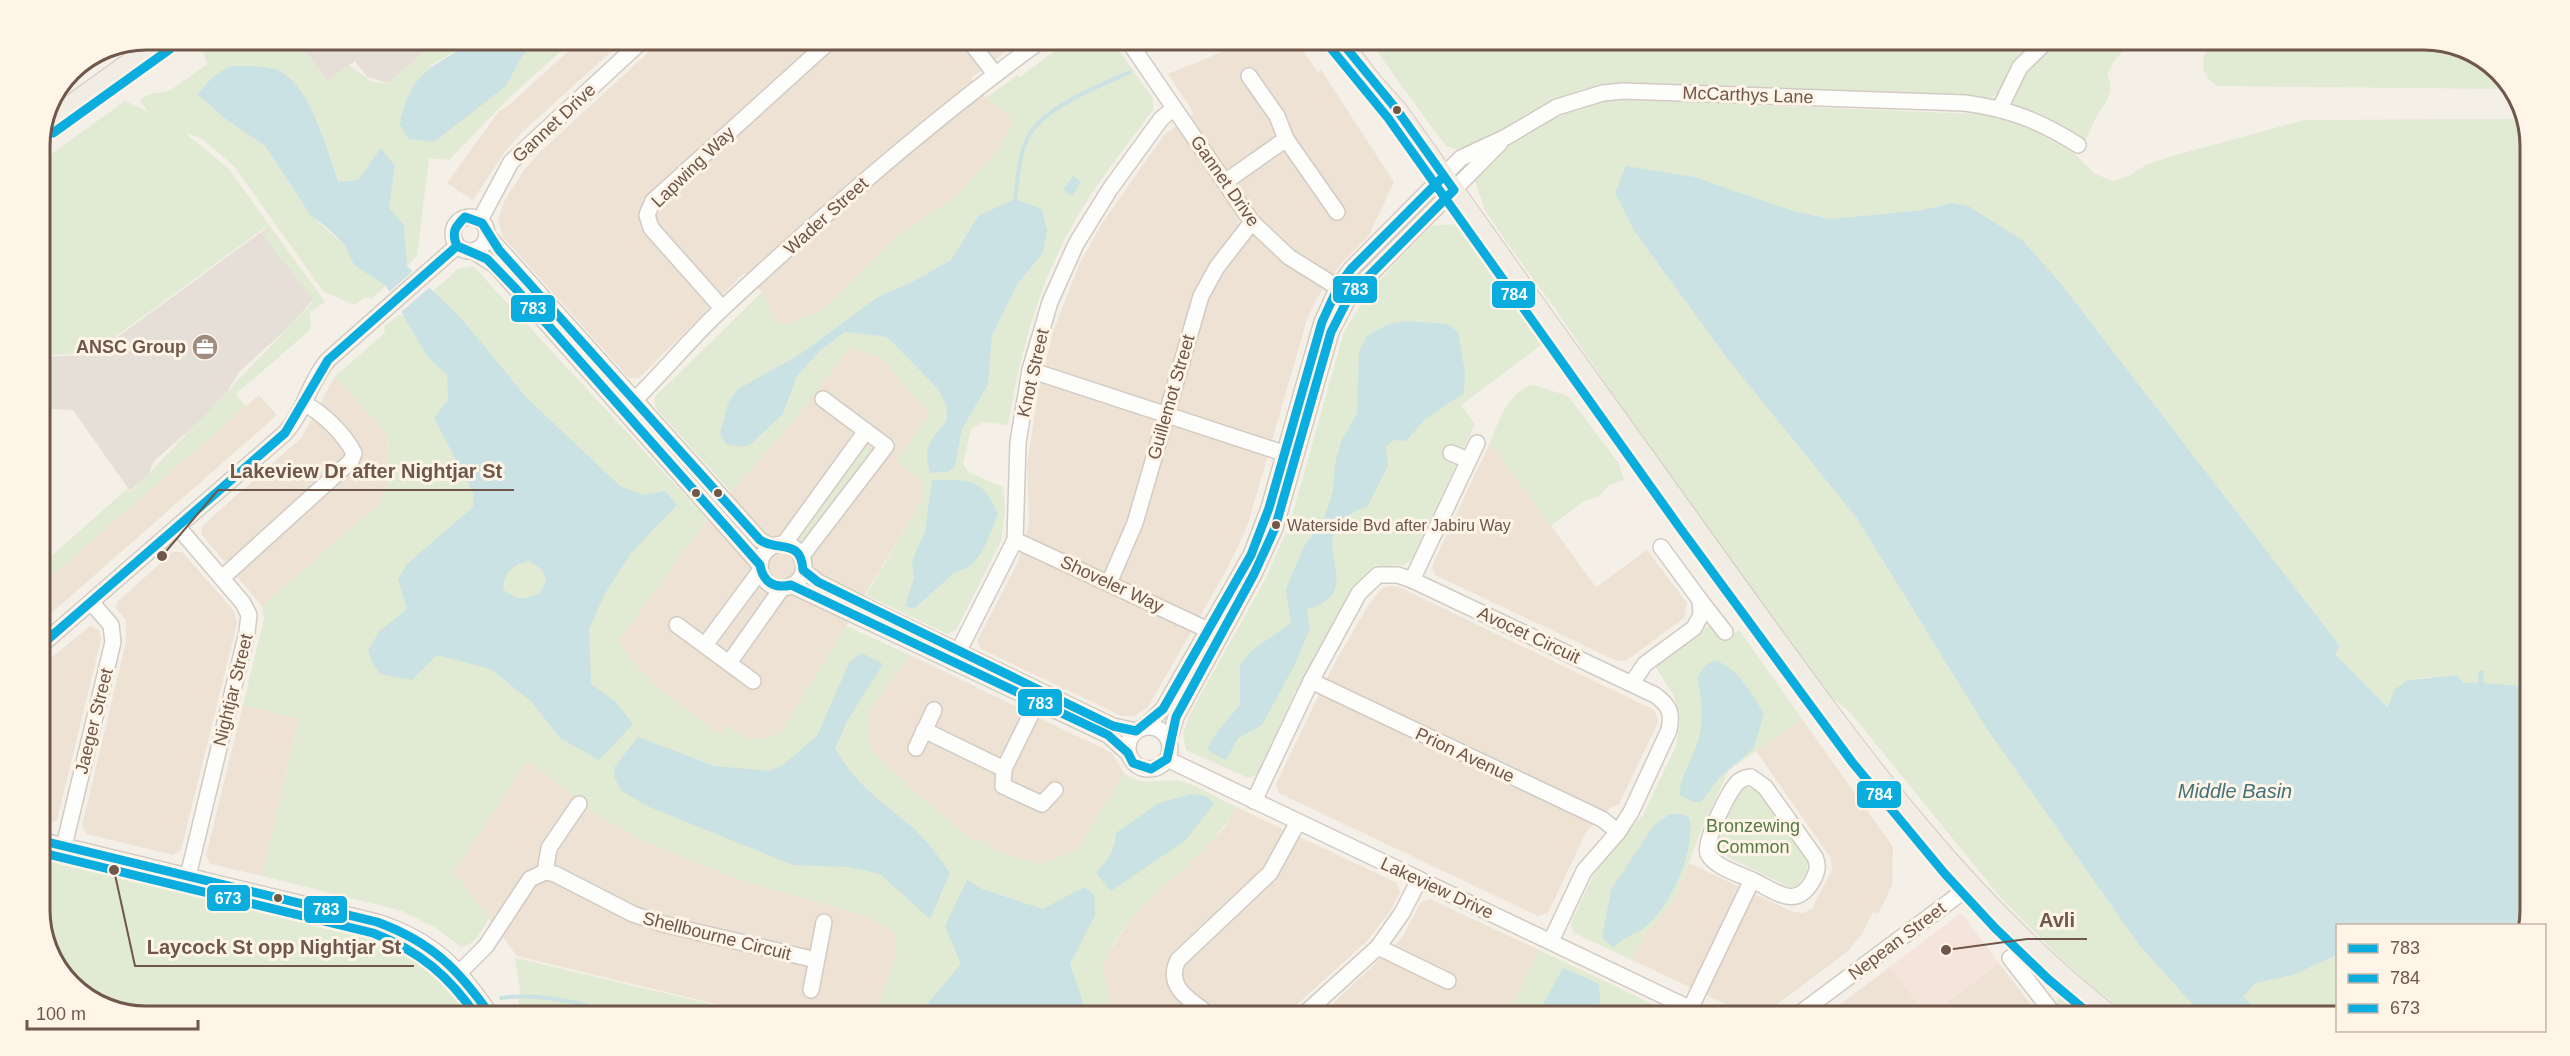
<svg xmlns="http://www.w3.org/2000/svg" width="2570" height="1056" font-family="Helvetica,sans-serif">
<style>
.residential{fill:#ede2d4}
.commercial{fill:#f4e4db}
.industrial{fill:#e6dfd8}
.green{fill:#e1ead2;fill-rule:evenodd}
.water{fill:#cae2e4;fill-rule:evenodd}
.pier{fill:#f4efe7}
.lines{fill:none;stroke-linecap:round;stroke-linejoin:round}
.stream{stroke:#cae2e4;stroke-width:4}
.minor-casing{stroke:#d2cbc4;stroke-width:18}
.major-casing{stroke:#d3cbc4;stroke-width:22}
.minor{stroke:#fdfdfb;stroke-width:15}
.major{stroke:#f1ece4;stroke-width:20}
.bus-1-casing{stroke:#fef4e7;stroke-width:14}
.bus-2-casing{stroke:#fef4e7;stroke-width:14}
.bus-3-casing{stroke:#fef4e7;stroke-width:14}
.bus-1{stroke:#0bacde;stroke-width:9}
.bus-2{stroke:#0bacde;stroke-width:9}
.bus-3{stroke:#0bacde;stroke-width:9}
.bus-dot{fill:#6f574a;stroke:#fef4e7;stroke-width:2}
.labels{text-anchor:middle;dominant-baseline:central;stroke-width:6;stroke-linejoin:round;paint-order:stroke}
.bus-label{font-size:16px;fill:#6f574a;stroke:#fef4e7;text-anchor:start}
.street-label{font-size:18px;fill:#6f574a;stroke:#fef4e7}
.poi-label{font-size:18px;font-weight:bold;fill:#6f574a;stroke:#fef4e7;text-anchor:end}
.park-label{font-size:18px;fill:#567a46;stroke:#fef4e7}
.water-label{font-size:20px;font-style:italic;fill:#43737b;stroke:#fef4e7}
.rim{fill:none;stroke:#6f574a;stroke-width:3}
.leader{fill:none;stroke:#6f574a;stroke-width:2}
.callout-dot{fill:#6f574a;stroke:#fef4e7;stroke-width:2}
.callout-label{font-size:20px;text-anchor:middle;font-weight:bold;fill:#6f574a;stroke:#fef4e7;stroke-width:6;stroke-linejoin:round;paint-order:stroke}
.line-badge{stroke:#fef4e7;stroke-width:2}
.badge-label{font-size:16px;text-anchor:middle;font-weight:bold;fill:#fff}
</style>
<rect width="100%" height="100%" fill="#f4efe7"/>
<!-- residential -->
<g class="residential">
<path d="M582,39H625L520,134L504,153L473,200L447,183L499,111L507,107Z"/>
<path d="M663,39H1022L971,78L986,98L1010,116L1012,126L993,156L956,196L895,238L837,296L817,312L787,325L777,322L762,292L744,273L639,378H629L503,237L498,220L505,200L525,169L539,153Z"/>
<path d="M1254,39H1293L1318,72L1321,70L1394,182L1369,235L1340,265L1317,298L1307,319L1248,524L1227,569L1148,707L1134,716H1122L981,649L977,641L1018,562L1029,524L1027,465L1038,394L1053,332L1079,265L1101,225L1164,135L1194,113L1168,74Z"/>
<path d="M851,347L883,359L930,415L896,461L922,481L923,499L782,731L761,740L744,738L728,725L720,735L655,686L635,666L618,641L707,519L789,426Z"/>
<path d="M335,376L387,435L389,474L386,489L379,504L262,606L202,535V526L302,437Z"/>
<path d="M259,395L277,415L39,624V587Z"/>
<path d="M1490,443L1596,587L1647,550L1687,603L1685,617L1627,660L1617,661L1435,575L1432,566Z"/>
<path d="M173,552H182L234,611L237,623L181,850L173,855L87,834L82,826L126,642V620L115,608L117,602Z"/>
<path d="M1389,586L1399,587L1654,710L1658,720L1656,727L1619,804L1610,808L1586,832L1548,913L1538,916L1279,793L1276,784L1332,668L1369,604L1381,589Z"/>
<path d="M90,626L99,630L101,639L57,820L49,825L39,823V668Z"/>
<path d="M910,655L1112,753L1124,773L1077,850L1040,865L995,850L984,842L971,839L913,790L871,750L868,713Z"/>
<path d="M243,705L299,718L262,876L211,864L206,856Z"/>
<path d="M1802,719L1893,847L1892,885L1878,914L1873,912L1862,934L1848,951L1776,1005L1754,1014L1747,1011L1745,1013L1632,960L1643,938L1675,898L1689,863L1793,912L1803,913L1812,909L1832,870L1831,858L1756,751Z"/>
<path d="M528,760L600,817L644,841L737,879L869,917L894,932L897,954L880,1004L877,1008L864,1005L858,1017H792L724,1006L517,956L454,872Z"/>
<path d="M1236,807L1397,883L1400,892L1391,910L1367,941L1283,1017H1114L1102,964L1133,915L1209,844L1224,828Z"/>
<path d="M1430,899L1539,950L1507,1017H1319L1402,938L1421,902Z"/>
<path d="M1999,963L2040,1017H1823L1890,967L1928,1017Z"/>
</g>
<!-- commercial -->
<path class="commercial" d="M1961,913L1999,963L1928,1017L1890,967Z"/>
<!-- industrial -->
<g class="industrial">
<path d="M219,39H440L388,83L367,77L355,61L327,81L307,53Z"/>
<path d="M118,44L64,83L70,70L105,47Z"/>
<path d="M268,227L319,293L289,327L240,371L224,396L208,414L154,461L148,475L130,491L73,410L39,408V357L93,355Z"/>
</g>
<!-- green -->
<g class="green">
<path d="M211,39L307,53L327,81L349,65L372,82L388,83L440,39H477L429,66L506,86L522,56L543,39H574L509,98L449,160L429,158L417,256L407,266L404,226L389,209L395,166L381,149L358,180L339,182L319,125L276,70L230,66L197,94L224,118L265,146L311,216L345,246L354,265L386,286L371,299L365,297L354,305L323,291L234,166L201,138L185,133L228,168L325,302L310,312L311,329L236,394L246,406L39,587V567L127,489L131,492L314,301L263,235L270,229L267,226L92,354L39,355V163L125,101L148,112L140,100L150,94L169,91L208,64L201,47Z"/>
<path d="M1071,39H1111L1153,99V110C1126,146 1097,182 1074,222C1038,285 1020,354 1008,425L984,422L971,429L963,464L968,472L1003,487L1005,512L1001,541L956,630L947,634L866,595L923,499L922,481L896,461L930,415L883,359L851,347L789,426L731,492L655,407V397L762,292L777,322L787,325L817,312L837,296L895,238L956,196L993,156L1012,126L1010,116L986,98L1018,75L1020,77ZM978,216L1043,253L1018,283L992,336L988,385L962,429L955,467L948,472L930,473L933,437L946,423L947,407L938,389L887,337L845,332L820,351L797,376L783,414L752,443L738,389L797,356L878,297L910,283L951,260ZM925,527L961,571L955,572L914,609L905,606L915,578Z"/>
<path d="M1368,39H2041L2000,93L1989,98L1613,84C1590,89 1567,93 1546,104C1517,117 1487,144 1454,149L1447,146L1436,133Z"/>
<path d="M2059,39H2135L2114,61L2107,75C2117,92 2103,105 2095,119C2091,126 2090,135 2084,141L2063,126L2014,105L2011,100L2023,71Z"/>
<path d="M2211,39H2425L2465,47L2514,89L2218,86C2197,75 2202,57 2211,39Z"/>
<path d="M1607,99L1976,114L2004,118L2029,128L2072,152L2095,174L2113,181L2129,176L2146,165L2169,157L2304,120L2524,119L2531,139V687L2483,684L2479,671L2478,683H2463L2457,675C2425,679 2399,671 2389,707L2335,654L2340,646L2062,285L1952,203L1923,210L1831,219L1793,211L1635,232L1726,357L1856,517L1985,726L2139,945L2204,1017H2133L2095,989L2054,952L2001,898L1850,712L1831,697L1818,681L1654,455L1556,310L1508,244L1485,210L1475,181C1494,143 1568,109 1607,99Z"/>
<path d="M1456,224L1545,342L1461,405L1475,424L1412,559L1404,565L1379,566L1376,564L1352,591L1296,690L1257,775L1248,778L1186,750L1183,733L1191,712L1265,580L1286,533L1292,535L1296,526L1290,523L1343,335C1365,291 1399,260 1432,226Z"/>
<path d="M473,266L707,519L618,641C646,683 680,705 720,735L727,725L744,738L761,740L782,731L846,626L910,655L868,713L871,750L913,790L971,839L984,842L995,850L1040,864L1077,850L1124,773C1145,789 1156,777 1179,781C1197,784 1218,799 1236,807C1212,851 1169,878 1135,914C1122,927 1112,948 1102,964L1114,1017H858L864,1004L877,1008L880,1004L897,954L894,932L869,917L737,879L644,841L600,817L528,760L454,872L489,919C482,929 475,946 461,947L436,928L402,911L262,876L299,719L243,705L264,619L262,606L379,504L386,489L389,474L387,435L335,376L385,333L384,327L399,315L405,316L458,269Z"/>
<path d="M1534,385L1568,396L1619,464L1624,480L1609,485L1598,497L1584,501L1551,526L1490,443C1498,423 1509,389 1534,385Z"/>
<path d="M868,447L873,454L803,550L793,541L861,449Z"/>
<path d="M1710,625L1722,642L1739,630L1802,719L1729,770L1701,830L1675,898L1643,938L1632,960L1574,933L1571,923L1595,872L1643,815L1676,746L1680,723L1678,711L1674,696L1655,666Z"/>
<path d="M1746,787L1759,792L1808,862L1807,872L1797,886L1789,887L1716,851L1715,843L1740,792Z"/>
<path d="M39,857L381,941C424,960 444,978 471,1017H145L105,1009L61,975L39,918Z"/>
<path d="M1539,950L1680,1017H1507Z"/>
<path d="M2337,955V1017H2265L2243,997L2256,983L2293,975Z"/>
<path d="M515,958L723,1007L792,1017H563L518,1008L520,990Z"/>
<path d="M2057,990L2091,1017H2065L2057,1004Z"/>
</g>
<!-- water -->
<g class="water">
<path d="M477,39H544L522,56L506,86L434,142L409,139L400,125C409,71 435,66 477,39Z"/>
<path d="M230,66C244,66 263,65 277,70C310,83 327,150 339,182L358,180L381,148L395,166L389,208L404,225L407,266L460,317L526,397L620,486L643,495L665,491L677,505L631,553L604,595L589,629L591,684L616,702L633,724L599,760L560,738L532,702L491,669L437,655L412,680L380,674L373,664L368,650L380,631L407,609L398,579L407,564L473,507L474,494L434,418L448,400L447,375L427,356L386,286L354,265L345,246L329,229L311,216L265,146L224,118L197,94L214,76ZM529,561L542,570L546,580L540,593C524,600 516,601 503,589C504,572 513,564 529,561Z"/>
<path d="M1626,166L1694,177L1793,211L1831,219L1923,210L1952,203L1968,206L2022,240L2062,285L2340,646L2335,654L2388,707L2394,690L2408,680L2457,675L2463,683H2477L2479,671H2484L2483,683L2531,687V911L2528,925L2338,926L2337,955L2293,975L2256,983L2243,997L2265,1017H2204L2139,945L1985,726L1856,517L1726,357L1635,232L1615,193Z"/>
<path d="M1073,176L1081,182L1072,196L1063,190Z"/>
<path d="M1015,199L1042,209L1047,231L1043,253L1018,283L992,336L988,385L962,429L955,467L948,472L930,473C923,448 929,441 946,422L947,407L938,389L887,337L845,332L820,351L797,376L783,414L752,443L743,447L726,444L720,435L728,403L738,389L797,356L878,297L910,283L951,260L978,216Z"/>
<path d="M1406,321L1448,324L1458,332L1465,373L1464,393L1425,419L1406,441L1394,440L1386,446L1388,466L1368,506C1289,532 1377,591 1307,609L1310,629L1295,664L1262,725L1238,738L1226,760L1207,750L1217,732L1240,705V665L1251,651L1291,623L1286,589L1303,548L1324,519L1333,491L1335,464L1341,442L1357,413L1359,352L1366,337L1377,330L1389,324Z"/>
<path d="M932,480C969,481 982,476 998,514C989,535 981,568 955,572L914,609L905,606L914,578L912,561L925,531Z"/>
<path d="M862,653L883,664L847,721L835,749C859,788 879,799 912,827C927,840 939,857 950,873L930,919L880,874L849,867L793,865L647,806L622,791L615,779L614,768L638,737L714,766L769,771L783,765L817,736L850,661Z"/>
<path d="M1714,661C1737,665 1751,694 1764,713L1754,748L1719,778L1701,802H1693L1680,795C1679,778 1691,763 1696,747C1705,722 1702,701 1697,677L1706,665Z"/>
<path d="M1192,794L1206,796L1214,803L1186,840L1111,891L1096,873C1109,860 1114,851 1116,833L1159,803Z"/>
<path d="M1670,814H1682L1689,817C1697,848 1670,908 1645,927C1635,935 1621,938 1614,948L1602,938L1611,890L1654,825Z"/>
<path d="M967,880L982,889L1043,909L1084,887L1094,895L1095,915L1070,964L1088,1017H912L928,1003L961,964L945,926Z"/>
<path d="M1563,968L1599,984L1600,1001L1593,1017H1536Z"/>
</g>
<!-- pier -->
<path class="pier" d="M415,269L431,286L399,314L387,294Z"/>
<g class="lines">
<!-- stream -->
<g class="stream">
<path d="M1015,199C1018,177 1019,151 1031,132C1049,105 1102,85 1130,72"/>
<path d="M501,998C547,991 596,1009 641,1017"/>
</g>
<defs>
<g id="minor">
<path d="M968,39L995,74"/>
<path d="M1127,39L1252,222L1289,257L1345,292"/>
<path d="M1249,76L1277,116L1286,139L1337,212"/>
<path d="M2000,108L2020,67L2049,39"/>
<path d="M1225,182L1286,139"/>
<circle cx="470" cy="234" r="17"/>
<path d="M480,220L511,162L644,39"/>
<path d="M487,235L760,540L771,547"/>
<path d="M473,251L496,266L760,565"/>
<path d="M722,308L651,228L647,215L653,201L832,39"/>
<path d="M1030,370L1283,453"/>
<path d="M625,409C660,377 688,340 723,308C825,213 930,121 1043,39"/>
<path d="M1451,453L1468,460"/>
<path d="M178,527L243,603L249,615L247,632L188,876"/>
<path d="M1015,540L1208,630"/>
<path d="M784,544L866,431"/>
<circle cx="782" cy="566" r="22"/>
<path d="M801,557L886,446L823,399"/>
<path d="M803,570L818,582L883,615L1113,726L1136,731"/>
<path d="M222,578L351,461L354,453C344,434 324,414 305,404"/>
<path d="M1412,580L1477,443"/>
<path d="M1109,583L1135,523L1201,296L1217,267L1252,222"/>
<path d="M791,585L1108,735L1128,753"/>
<path d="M1700,600L1725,632"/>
<path d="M677,625L753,681"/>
<path d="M705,645L760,571"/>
<path d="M39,647L285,433C305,411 309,382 328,360L457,246"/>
<path d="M953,662L1015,540L1018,442L1030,370L1050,302L1076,244L1110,189L1161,119L1174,108"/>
<path d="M729,663L782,588"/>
<path d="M1311,681L1602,819L1618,832"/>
<path d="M1632,683L1645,664L1694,628L1701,615L1700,600L1661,547"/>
<circle cx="1149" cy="748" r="21"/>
<path d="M1144,727L1163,709L1251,555L1269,508L1322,322L1338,287L1351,269L1461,158L1506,137L1557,107L1603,93L1623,91L1965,103C2010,109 2040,121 2078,145"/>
<path d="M924,730L1004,769L1041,694"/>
<path d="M1169,740L1176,717L1254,574L1275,528L1331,332L1350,295L1500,143"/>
<path d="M916,748L934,710"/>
<path d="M1167,759L1708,1017"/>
<path d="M1004,769L1003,786L1042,804L1055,790"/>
<path d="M1254,801L1311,681L1359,593L1378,575H1398L1412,580L1655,695C1669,705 1673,713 1669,730L1631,812L1618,832L1584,871L1551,941"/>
<path d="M39,840L377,922C435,941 459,968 492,1017"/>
<path d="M64,846L113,642L111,625L91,602"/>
<path d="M545,872L549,848L579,804"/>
<path d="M1378,947L1448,981"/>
<path d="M2010,958L2056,1017"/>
<path d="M460,972L486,946L530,879L545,872L555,874L633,914L663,924L816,960"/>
<path d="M811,990L824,922"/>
<path d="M1690,1009L1752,880C1776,891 1796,911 1813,880C1817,872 1819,866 1815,857L1765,787L1751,777C1746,777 1742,779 1738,782C1729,791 1703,842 1708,854C1715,867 1739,874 1752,880"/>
<path d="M1213,1017C1193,1002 1164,988 1178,960L1270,873L1298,822"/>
<path d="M1301,1017L1378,947L1402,913L1419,880"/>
<path d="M1795,1017L1969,887"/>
</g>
<g id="major">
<path d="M1339,39L1370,80L1397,110C1508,267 1619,423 1732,579C1846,736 1957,896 2112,1017"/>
<path d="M46,123L163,39"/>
</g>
</defs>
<!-- minor casing -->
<use href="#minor" class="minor-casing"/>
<!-- major casing -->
<use href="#major" class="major-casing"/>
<!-- minor -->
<use href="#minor" class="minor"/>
<!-- major -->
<use href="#major" class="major"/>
<defs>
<g id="bus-1">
<path d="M1339,39L1397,110L1454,190L1350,295L1331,332L1275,528L1254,574L1176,717L1167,759L1151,769L1133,763L1128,753L1108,735L791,585C774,589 763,582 760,565L516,289L487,259L457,246C451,232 455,227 465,217L482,223L499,250L760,540C778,552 801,538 803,570L818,582L1113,726L1136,731L1163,709L1251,555L1269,508L1322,322L1338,287L1351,269L1444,176"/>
<path d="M39,647L285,433L328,360L457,246"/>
<path d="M39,840L377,922C432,942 459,970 492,1017"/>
</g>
<path id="bus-2" d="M1329,46L1388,118L1680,528L1852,762L1945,874L1995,928L2048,979L2093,1017"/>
<g id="bus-3">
<path d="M53,133L170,49"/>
<path d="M39,852L373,933C420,951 450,977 477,1017"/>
</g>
</defs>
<!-- bus-1 casing -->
<use href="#bus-1" class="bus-1-casing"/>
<!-- bus-2 casing -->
<use href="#bus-2" class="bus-2-casing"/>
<!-- bus-3 casing -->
<use href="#bus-3" class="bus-3-casing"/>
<!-- bus-1 -->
<use href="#bus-1" class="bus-1"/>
<!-- bus-2 -->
<use href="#bus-2" class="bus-2"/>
<!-- bus-3 -->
<use href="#bus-3" class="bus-3"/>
</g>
<!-- icons -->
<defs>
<symbol id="office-disc" viewBox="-11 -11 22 22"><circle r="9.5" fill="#9e8c81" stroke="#fef4e7"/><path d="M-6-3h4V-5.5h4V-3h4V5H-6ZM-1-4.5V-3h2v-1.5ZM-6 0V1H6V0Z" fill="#fff"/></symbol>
</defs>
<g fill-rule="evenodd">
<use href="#office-disc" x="190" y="332" width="30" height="30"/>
</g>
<!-- markers -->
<g class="bus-dot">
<circle cx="1397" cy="110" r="5"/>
<circle cx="696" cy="493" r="5"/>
<circle cx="718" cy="493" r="5"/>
<circle cx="1276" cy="525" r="5"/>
<circle cx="278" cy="898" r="5"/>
</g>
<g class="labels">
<!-- bus labels -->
<g class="bus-label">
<text x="1287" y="525">Waterside Bvd after Jabiru Way</text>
</g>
<!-- street labels -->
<g class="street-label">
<text transform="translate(1748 95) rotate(2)">McCarthys Lane</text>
<text transform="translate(554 123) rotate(-43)">Gannet Drive</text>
<text transform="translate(693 167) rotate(-44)">Lapwing Way</text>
<text transform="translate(1225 181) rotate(55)">Gannet Drive</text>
<text transform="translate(826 216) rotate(-42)">Wader Street</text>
<text transform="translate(1033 373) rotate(-77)">Knot Street</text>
<text transform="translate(1171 397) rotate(-74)">Guillemot Street</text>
<text transform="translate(1112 584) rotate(25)">Shoveler Way</text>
<text transform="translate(1529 635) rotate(25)">Avocet Circuit</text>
<text transform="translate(233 690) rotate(-76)">Nightjar Street</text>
<text transform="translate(94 721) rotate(-76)">Jaeger Street</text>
<text transform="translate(1465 755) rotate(25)">Prion Avenue</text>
<text transform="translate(1437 888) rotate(25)">Lakeview Drive</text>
<text transform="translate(717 936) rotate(14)">Shellbourne Circuit</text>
<text transform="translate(1897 941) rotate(-37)">Nepean Street</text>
</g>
<!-- poi labels -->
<g class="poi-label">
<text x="186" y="347">ANSC Group</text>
</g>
<!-- park labels -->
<g class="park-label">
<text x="1753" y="826">Bronzewing<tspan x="1753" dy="21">Common</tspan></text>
</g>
<!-- water labels -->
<g class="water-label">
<text x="2235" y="791">Middle Basin</text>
</g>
</g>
<!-- crop -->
<path d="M0 0H2570V1056H0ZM146 50H2424A96 96 0 0 1 2520 146V910A96 96 0 0 1 2424 1006H146A96 96 0 0 1 50 910V146A96 96 0 0 1 146 50Z" fill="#fef4e7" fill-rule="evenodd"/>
<path class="rim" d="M146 50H2424A96 96 0 0 1 2520 146V910A96 96 0 0 1 2424 1006H146A96 96 0 0 1 50 910V146A96 96 0 0 1 146 50Z"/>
<!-- callouts -->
<path class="leader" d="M162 556L218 490H514M1946 950L2027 939H2087M114 870L135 966H414"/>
<g class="callout-dot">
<circle cx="162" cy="556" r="6"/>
<circle cx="1946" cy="950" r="6"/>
<circle cx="114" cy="870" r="6"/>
</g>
<g class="callout-label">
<text x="366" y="478">Lakeview Dr after Nightjar St</text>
<text x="2057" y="927">Avli</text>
<text x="274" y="954">Laycock St opp Nightjar St</text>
</g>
<g class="line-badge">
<rect x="1332" y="275" width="46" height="29" rx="6" fill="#0bacde"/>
<rect x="1491" y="280" width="45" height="29" rx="6" fill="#0bacde"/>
<rect x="510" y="294" width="46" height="29" rx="6" fill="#0bacde"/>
<rect x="1017" y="688" width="46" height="29" rx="6" fill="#0bacde"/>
<rect x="1856" y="780" width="46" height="29" rx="6" fill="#0bacde"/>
<rect x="206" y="884" width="45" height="28" rx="6" fill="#0bacde"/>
<rect x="303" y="895" width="45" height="29" rx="6" fill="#0bacde"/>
</g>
<g class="badge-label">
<text x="1355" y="295">783</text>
<text x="1514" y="300">784</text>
<text x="533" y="314">783</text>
<text x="1040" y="709">783</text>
<text x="1879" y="800">784</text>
<text x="228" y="904">673</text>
<text x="326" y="915">783</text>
</g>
<!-- legend -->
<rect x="2336" y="924" width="210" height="108" fill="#fef4e7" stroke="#c5b5a8" stroke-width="1.5"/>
<rect x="2348" y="944" width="30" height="9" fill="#0bacde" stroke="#c5b5a8" stroke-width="1.5"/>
<text x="2390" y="954" font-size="18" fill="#6f574a">783</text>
<rect x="2348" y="974" width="30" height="9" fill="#0bacde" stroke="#c5b5a8" stroke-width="1.5"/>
<text x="2390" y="984" font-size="18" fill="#6f574a">784</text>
<rect x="2348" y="1004" width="30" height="9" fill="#0bacde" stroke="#c5b5a8" stroke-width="1.5"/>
<text x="2390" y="1014" font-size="18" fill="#6f574a">673</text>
<!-- scale -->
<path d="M27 1020v9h171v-9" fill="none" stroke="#6f574a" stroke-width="3"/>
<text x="36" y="1020" font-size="18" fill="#6f574a" stroke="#fef4e7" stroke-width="4.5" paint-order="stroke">100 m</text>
</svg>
